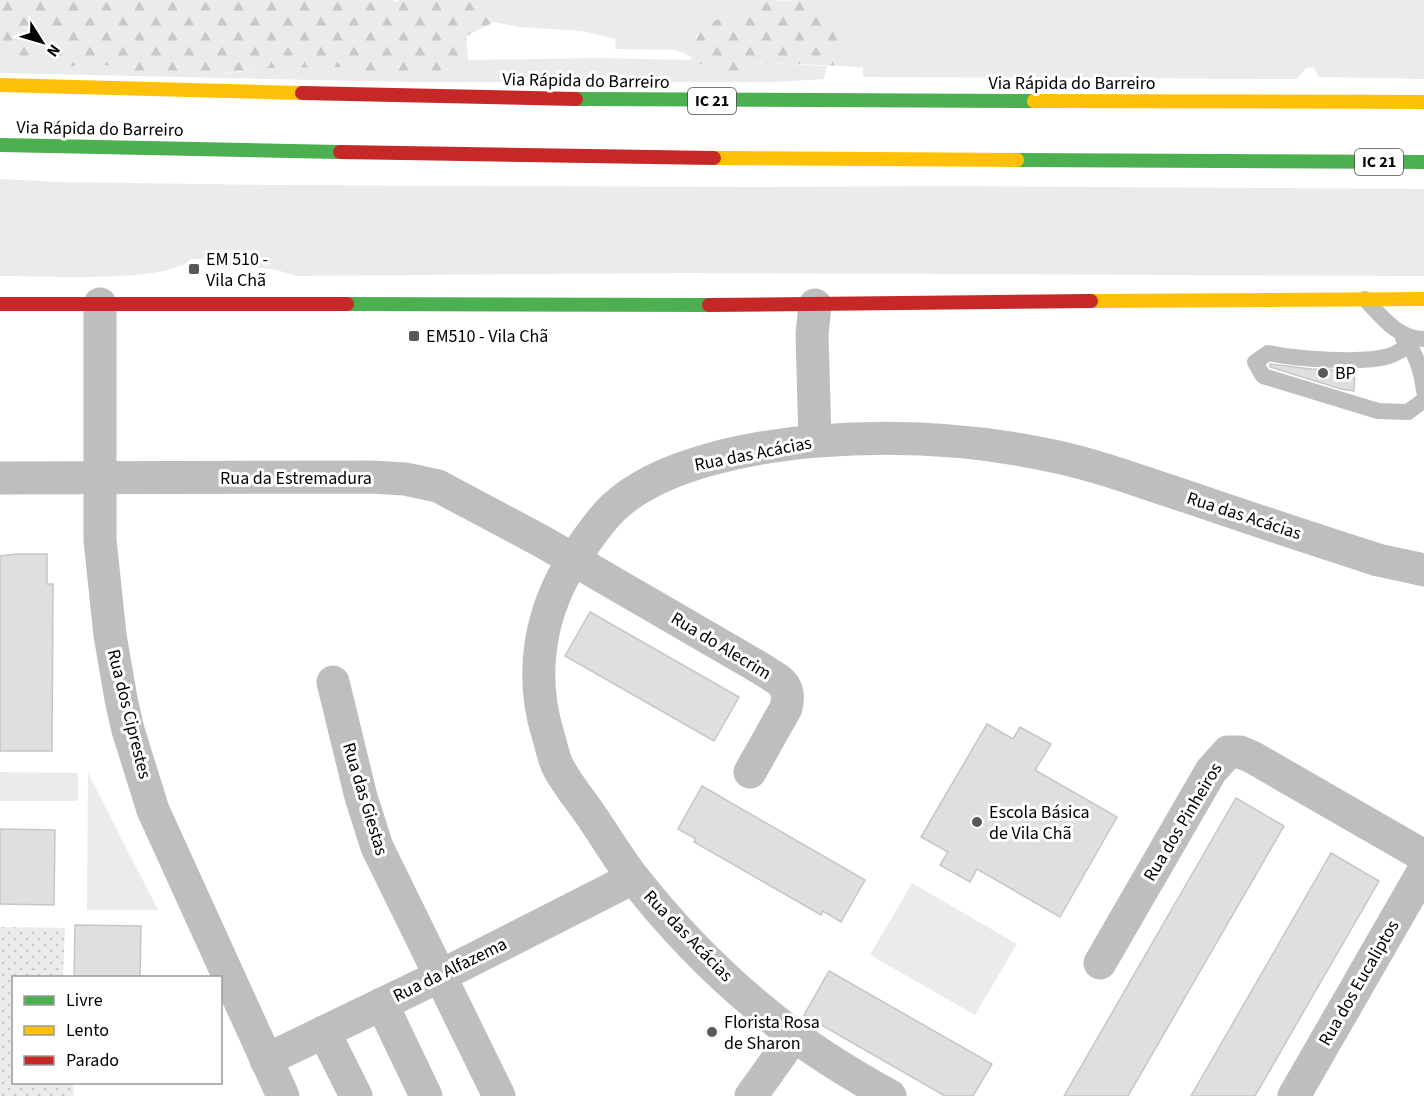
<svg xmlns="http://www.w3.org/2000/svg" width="1424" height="1096" font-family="'Source Sans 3',sans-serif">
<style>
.grass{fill:#ebebeb}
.forest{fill:url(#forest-firs)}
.garden{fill:url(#garden-dots)}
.building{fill:#dfdfdf;stroke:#c6c6c6;stroke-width:1.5}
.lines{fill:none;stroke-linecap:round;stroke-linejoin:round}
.lane{stroke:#bebebe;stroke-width:16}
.street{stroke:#bebebe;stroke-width:33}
.fast{stroke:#4caf50;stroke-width:14}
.slow{stroke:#ffc107;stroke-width:14}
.jam{stroke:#c62828;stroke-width:14}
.poi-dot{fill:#595959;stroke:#fff;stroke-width:2}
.labels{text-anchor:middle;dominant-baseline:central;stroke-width:6;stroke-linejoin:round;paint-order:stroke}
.shield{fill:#fff;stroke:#4c4c4c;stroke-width:1.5}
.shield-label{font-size:16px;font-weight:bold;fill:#000}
.street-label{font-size:18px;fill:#000;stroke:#fff}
.poi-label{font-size:18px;fill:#000;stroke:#fff;text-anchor:start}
</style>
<defs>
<pattern id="forest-firs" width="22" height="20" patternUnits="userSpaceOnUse" patternTransform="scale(1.5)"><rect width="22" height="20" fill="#ebebeb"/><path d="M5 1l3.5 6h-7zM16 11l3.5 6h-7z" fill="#c8c8c8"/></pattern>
<pattern id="garden-dots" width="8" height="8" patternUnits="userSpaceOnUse" patternTransform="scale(1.5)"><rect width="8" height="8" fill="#ebebeb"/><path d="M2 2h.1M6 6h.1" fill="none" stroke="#c8c8c8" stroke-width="1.8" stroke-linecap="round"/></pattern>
</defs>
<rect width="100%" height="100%" fill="#fff"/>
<!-- grass -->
<g class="grass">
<path d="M468,0H787L772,1L704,26L696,37L691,57L676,50L615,49L616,39L581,31L519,27L494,22Z"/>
<path d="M802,0H1424V79L1319,77L1314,68H1306L1297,79L863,77V68L844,66L841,59L846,48L840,30L816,3Z"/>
<path d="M0,56L43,62L65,69L89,61L224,74L266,68L347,67L390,76L416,69L424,74C440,69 456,69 468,60L596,58L691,60L732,78L744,62L827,66L824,79L777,82H406L0,73Z"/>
<path d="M0,179L59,182L268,185L762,187L950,186L1424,189V276L679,273L296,276L277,270L235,265L228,261L209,263L202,259H191C169,284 36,276 0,276Z"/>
<path d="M0,772L78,773V801H0Z"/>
<path d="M88,773L158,910H87Z"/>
<path d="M912,883L1017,944L975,1015L870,955Z"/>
</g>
<!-- forest -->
<g class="forest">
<path d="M0,0H393L395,2L400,0H468L494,22L466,36L468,60C456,69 440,69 424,75L416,69L390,76L347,67L266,68L203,76L133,71L89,61L65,69L43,62L0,56Z"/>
<path d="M801,0L816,3L827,15L840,30L846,48L841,59L844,66L744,62L732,78L691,60L693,46L703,26L743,8L772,1Z"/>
</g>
<!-- garden -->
<path class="garden" d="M0,927L65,928L63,977L14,978V1082L74,1083L73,1096H0Z"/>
<!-- building -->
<g class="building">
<path d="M1270,364L1311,369L1355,370L1354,391L1341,389L1270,367Z"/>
<path d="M17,554H47V584H53L52,751H0V556Z"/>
<path d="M590,612L739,697L714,741L565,656Z"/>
<path d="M987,724L1013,739L1020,727L1051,744L1035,770L1117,817L1060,917L977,869L970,882L940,865L948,852L921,837Z"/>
<path d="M702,786L865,880L841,922L823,911L821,915L802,904L694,842L696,839L678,829Z"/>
<path d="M1236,798L1284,826L1128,1096H1064Z"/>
<path d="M0,829L55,830L54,905L0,904Z"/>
<path d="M1331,853L1379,881L1282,1049L1255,1096H1191Z"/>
<path d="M75,925L141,926L140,978H74Z"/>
<path d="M829,971L992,1064L973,1096H945L804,1015Z"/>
</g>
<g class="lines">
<!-- lane -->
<g class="lane">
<path d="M1365,299C1381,316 1398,339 1424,339"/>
<path d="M1403,338C1416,352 1422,373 1424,391"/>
<path d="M1417,339C1409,345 1399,353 1389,356C1362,364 1296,359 1268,353L1255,362L1263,376L1378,411L1408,412L1424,400"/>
</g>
<!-- street -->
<g class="street">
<path d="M100,304V540L110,635L121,699L128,730L153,810L283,1096"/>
<path d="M815,305L812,334L815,441"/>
<path d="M0,478L371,477L405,479L438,486L543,542L760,668C778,680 792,683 786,708L750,772"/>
<path d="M333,682L361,797L377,847L499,1096"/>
<path d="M1100,963L1211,771L1228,752H1240L1252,757L1424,856"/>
<path d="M382,1004L426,1096"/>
<path d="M324,1032L356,1096"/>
<path d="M266,1060L440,976L633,878"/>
<path d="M751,1096L794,1036"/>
<path d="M890,1096C856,1077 822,1057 791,1033C734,990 680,937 636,881C621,863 609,842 596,823C584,804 567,785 557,765C553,756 551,744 548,735C529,673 540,610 575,557C587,540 599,521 614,507C661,463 755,446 818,441C893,435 970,439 1043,454C1092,463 1138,481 1185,496C1249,518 1313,539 1378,560L1424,570"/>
<path d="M1294,1096L1424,870"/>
</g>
<!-- fast -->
<g class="fast">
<path d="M576,99L1034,101"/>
<path d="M0,145L340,152"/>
<path d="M1017,160L1424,162"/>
<path d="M347,304L709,305"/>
</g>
<!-- slow -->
<g class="slow">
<path d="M0,85L302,93"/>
<path d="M1034,101L1424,102"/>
<path d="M714,158L1017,160"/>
<path d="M1091,301L1424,299"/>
</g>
<!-- jam -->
<g class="jam">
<path d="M302,93L576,99"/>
<path d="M340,152L714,158"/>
<path d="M0,304H347"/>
<path d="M709,305L1091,301"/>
</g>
</g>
<!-- markers -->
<g class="poi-dot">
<rect x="188" y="263" width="12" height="12" rx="3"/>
<rect x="408" y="330" width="12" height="12" rx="3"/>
<circle cx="1323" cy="373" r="6"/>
<circle cx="977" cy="822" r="6"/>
<circle cx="712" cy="1032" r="6"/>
</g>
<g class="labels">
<!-- shield labels -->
<g class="shield">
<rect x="688" y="88" width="48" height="26" rx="4.5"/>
<rect x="1355" y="149" width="48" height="26" rx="4.5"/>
</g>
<g class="shield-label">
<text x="712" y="101">IC 21</text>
<text x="1379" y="162">IC 21</text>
</g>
<!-- street labels -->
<g class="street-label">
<text transform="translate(586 81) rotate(1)">Via Rápida do Barreiro</text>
<text x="1072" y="83">Via Rápida do Barreiro</text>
<text transform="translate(100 129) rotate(1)">Via Rápida do Barreiro</text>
<text transform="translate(753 454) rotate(-11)">Rua das Acácias</text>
<text x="296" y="478">Rua da Estremadura</text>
<text transform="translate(1244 516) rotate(18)">Rua das Acácias</text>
<text transform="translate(721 646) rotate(31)">Rua do Alecrim</text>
<text transform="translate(129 714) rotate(76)">Rua dos Ciprestes</text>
<text transform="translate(365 799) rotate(73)">Rua das Giestas</text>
<text transform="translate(1183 822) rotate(-59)">Rua dos Pinheiros</text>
<text transform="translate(688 936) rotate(46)">Rua das Acácias</text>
<text transform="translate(450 970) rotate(-26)">Rua da Alfazema</text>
<text transform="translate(1359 983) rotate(-60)">Rua dos Eucaliptos</text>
</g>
<!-- poi labels -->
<g class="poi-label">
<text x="206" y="259">EM 510 -<tspan x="206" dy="21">Vila Chã</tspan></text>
<text x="426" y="336">EM510 - Vila Chã</text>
<text x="1335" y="373">BP</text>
<text x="989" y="812">Escola Básica<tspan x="989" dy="21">de Vila Chã</tspan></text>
<text x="724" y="1022">Florista Rosa<tspan x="724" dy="21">de Sharon</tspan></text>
</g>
</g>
<!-- legend -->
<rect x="12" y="976" width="210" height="108" fill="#ffffff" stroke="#999999" stroke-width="1.5"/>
<rect x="24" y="996" width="30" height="9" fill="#4caf50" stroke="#999999" stroke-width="1.5"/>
<text x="66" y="1006" font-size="18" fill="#000000">Livre</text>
<rect x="24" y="1026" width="30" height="9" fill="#ffc107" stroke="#999999" stroke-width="1.5"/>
<text x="66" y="1036" font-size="18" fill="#000000">Lento</text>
<rect x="24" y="1056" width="30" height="9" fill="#c62828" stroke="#999999" stroke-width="1.5"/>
<text x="66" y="1066" font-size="18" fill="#000000">Parado</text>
<!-- north arrow -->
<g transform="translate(42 42) rotate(127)" stroke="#ffffff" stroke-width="4.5" paint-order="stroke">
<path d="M0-4.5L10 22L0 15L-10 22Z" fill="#000000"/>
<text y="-9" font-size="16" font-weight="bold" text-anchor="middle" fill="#000000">N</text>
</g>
</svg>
